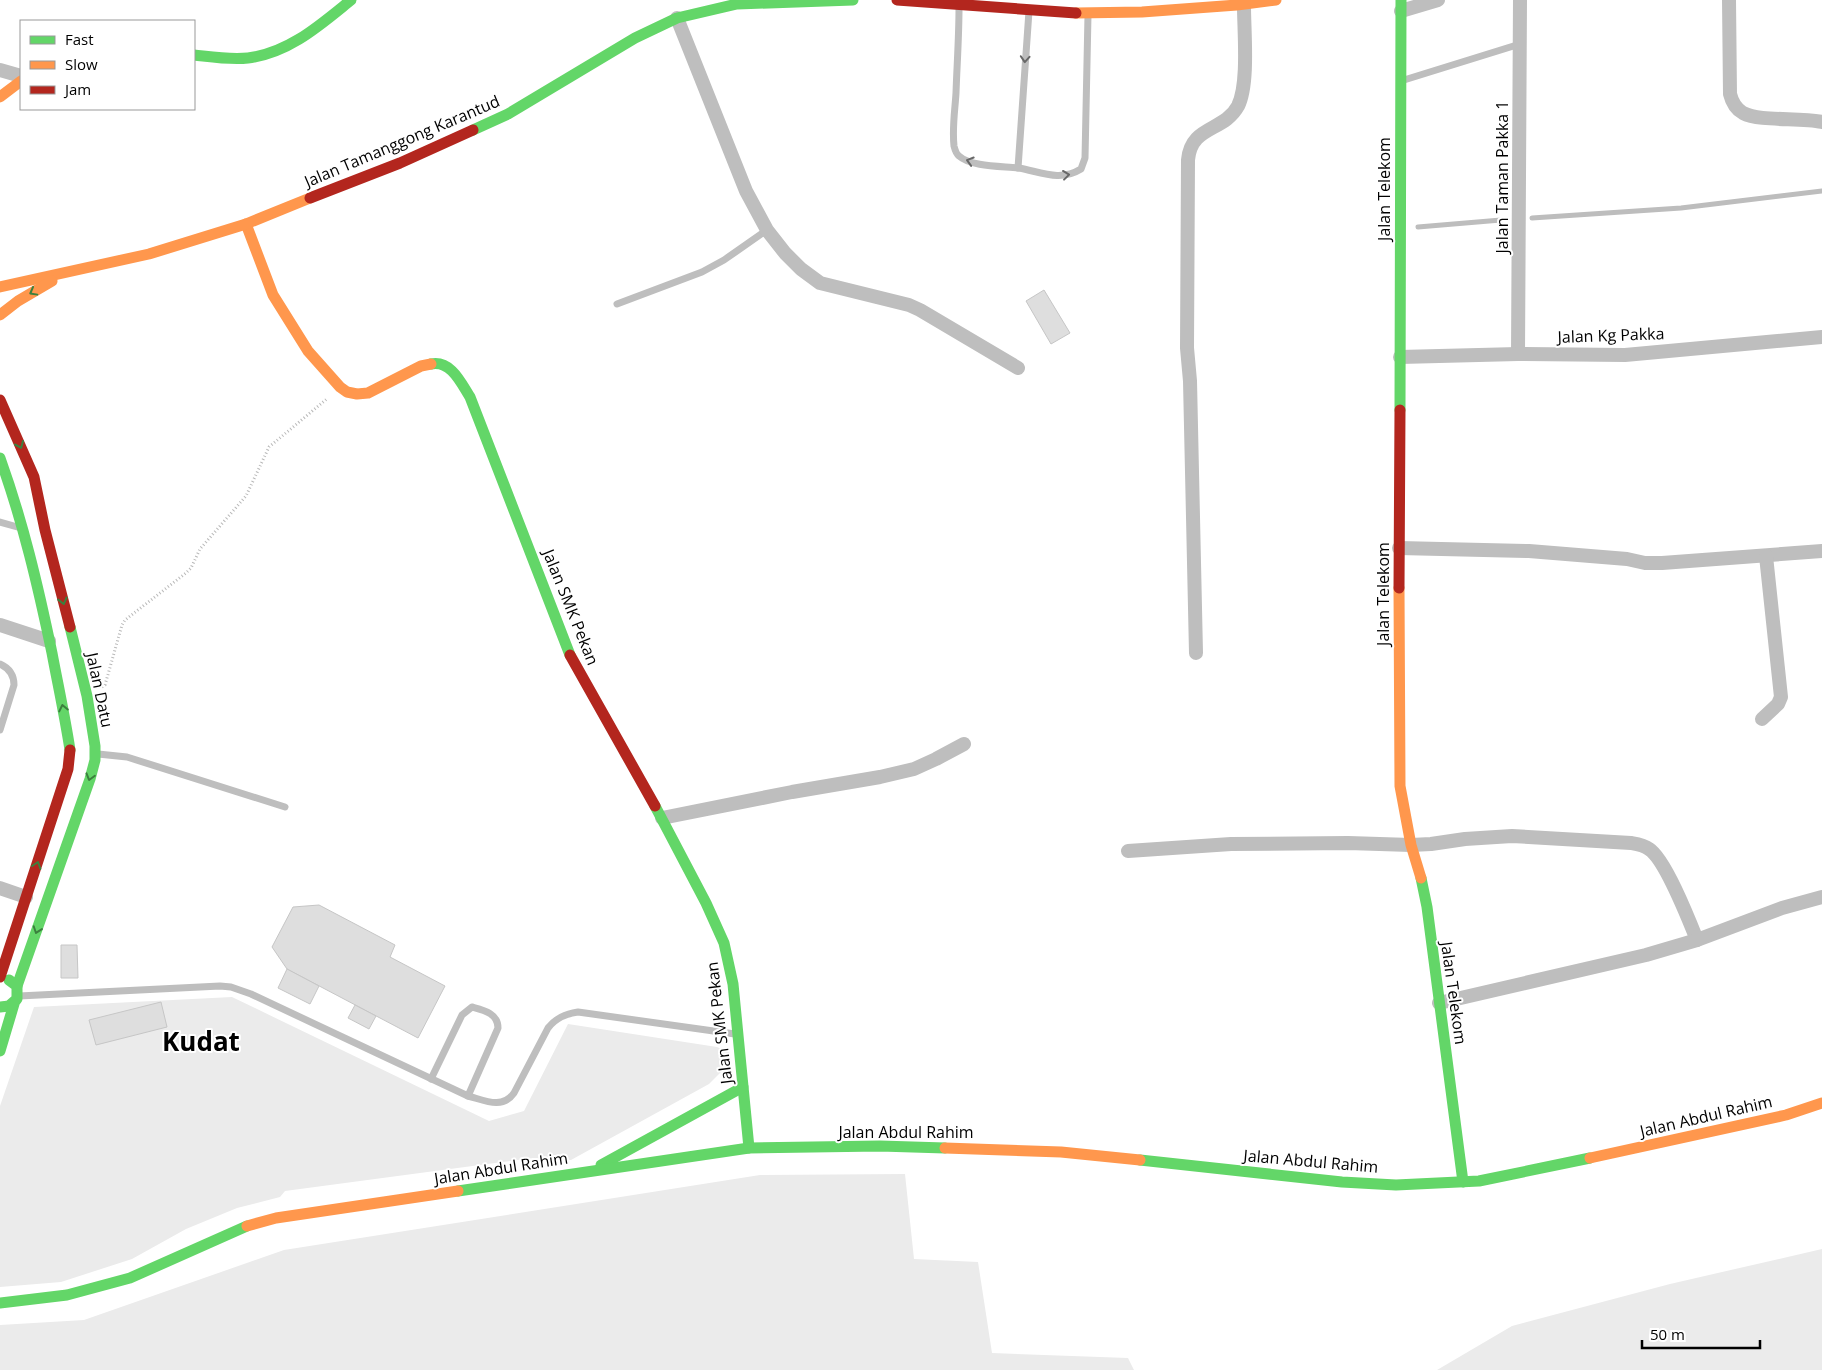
<svg xmlns="http://www.w3.org/2000/svg" width="1822" height="1370" font-family="'Open Sans',sans-serif">
<style>
.green{fill:#ebebeb}
.lines{fill:none;stroke-linecap:round;stroke-linejoin:round}
.stream{stroke:#bdbdbd;stroke-width:5}
.building{fill:#dedede;stroke:#c6c6c6}
.path{stroke:#b9b9b9;stroke-width:3;stroke-dasharray:1 2.5;stroke-linecap:butt}
.lane{stroke:#bebebe;stroke-width:7}
.street{stroke:#bebebe;stroke-width:14}
.fast{stroke:#63d668;stroke-width:11}
.slow{stroke:#ff974d;stroke-width:11}
.jam{stroke:#b3261e;stroke-width:11}
.oneway{stroke:#686868}
.oneway2{stroke:#3b803e}
.labels{text-anchor:middle;dominant-baseline:central;stroke-width:4;stroke-linejoin:round;paint-order:stroke}
.street-label{font-size:16px;fill:#000;stroke:#fff}
.town-label{font-size:26px;font-weight:bold;fill:#000;stroke:#fff}
</style>
<rect width="100%" height="100%" fill="#fff"/>
<!-- green -->
<g class="green">
<path d="M232,997L489,1121L524,1111L568,1024L717,1047L729,1052L731,1058L730,1063L709,1084L571,1160L533,1158L285,1191L280,1197L237,1208L186,1229L132,1259L61,1282L0,1287V1106L34,1007Z"/>
<path d="M905,1174L914,1259L978,1262L992,1353L1128,1358L1134,1370H0V1325L84,1320L284,1250L760,1175Z"/>
<path d="M1822,1249V1370H1437L1512,1326L1670,1284Z"/>
</g>
<g class="lines">
<!-- stream -->
<g class="stream">
<path d="M1532,218L1681,208L1822,191"/>
<path d="M1418,227L1501,220"/>
</g>
</g>
<!-- building -->
<g class="building">
<path d="M1044,290L1070,333L1051,344L1026,301Z"/>
<path d="M319,905L395,945L390,957L445,986L418,1038L287,969L272,947L293,907Z"/>
<path d="M61,945H77L78,978H61Z"/>
<path d="M287,969L319,986L310,1004L278,988Z"/>
<path d="M161,1002L167,1027L96,1045L89,1020Z"/>
<path d="M355,1005L376,1016L369,1029L348,1018Z"/>
</g>
<g class="lines">
<!-- path -->
<path class="path" d="M102,687L105,685L122,625L125,620L186,573L191,568L200,549L246,496L269,447L328,398"/>
<!-- lane -->
<g class="lane">
<path d="M959,8C959,36 957,64 956,93C955,110 952,128 954,146C955,150 956,154 959,156C971,167 1003,166 1019,168C1041,172 1060,182 1081,169L1085,158L1088,15"/>
<path d="M1404,80L1520,44"/>
<path d="M1018,168L1029,11"/>
<path d="M617,304L702,272L724,260L767,230"/>
<path d="M0,522L21,528"/>
<path d="M0,664C9,668 14,675 14,685L0,730"/>
<path d="M98,754L127,757L285,807"/>
<path d="M19,996L220,986L231,987L251,994L468,1096C484,1100 502,1110 514,1093L548,1028C556,1018 565,1014 578,1012L735,1034"/>
<path d="M431,1079L462,1015L472,1007C483,1010 498,1013 498,1028L468,1096"/>
</g>
<!-- street -->
<g class="street">
<path d="M1729,0L1730,94C1732,102 1736,109 1743,113C1760,122 1800,117 1822,122"/>
<path d="M1401,11L1438,0"/>
<path d="M677,18L746,191L767,230L785,253L801,269L820,283L909,305L920,310L1018,368"/>
<path d="M0,70L21,76"/>
<path d="M1518,354L1520,0"/>
<path d="M1400,357L1518,354L1625,355L1822,337"/>
<path d="M1399,548L1529,551L1627,559L1645,563H1662L1822,551"/>
<path d="M0,625L49,641"/>
<path d="M1196,653L1190,381L1187,348L1188,160C1191,125 1224,132 1238,106C1249,84 1244,32 1244,6"/>
<path d="M1762,719L1778,704L1781,697L1766,556"/>
<path d="M662,818L792,792L880,777L914,769L936,759L964,744"/>
<path d="M1128,851L1231,844L1348,843L1411,845L1431,844L1465,839L1512,836L1631,843C1637,844 1644,845 1649,849C1665,859 1689,920 1697,940"/>
<path d="M0,888L26,897"/>
<path d="M1439,1003L1646,955L1697,940L1782,908L1822,897"/>
</g>
<!-- fast -->
<g class="fast">
<path d="M194,55C212,57 230,60 248,58C289,53 320,25 351,0"/>
<path d="M473,130L508,114L635,38L677,18L737,4L853,0"/>
<path d="M431,364C451,360 461,383 470,397L570,655"/>
<path d="M1400,410L1401,0"/>
<path d="M0,458C23,522 38,586 52,653C58,685 65,717 70,750"/>
<path d="M655,806L706,903L724,943L733,984L749,1148"/>
<path d="M1421,878L1427,907L1463,1182"/>
<path d="M17,986L90,779L95,760V746L87,696L70,627"/>
<path d="M0,1007L9,1006L17,999V986L9,980"/>
<path d="M0,1051L14,1004"/>
<path d="M1140,1160L1342,1182L1396,1185L1479,1181L1590,1158"/>
<path d="M601,1165L743,1087"/>
<path d="M458,1191L749,1148L880,1146L945,1148"/>
<path d="M0,1303L67,1295L130,1278L247,1226"/>
</g>
<!-- slow -->
<g class="slow">
<path d="M1076,13L1142,12L1237,5L1276,0"/>
<path d="M0,97L21,81"/>
<path d="M246,224L273,295L308,351L340,387L347,392L357,394L368,393L421,366L431,364"/>
<path d="M0,287L149,254L246,224L310,198"/>
<path d="M0,315L18,301L52,281"/>
<path d="M1399,588L1400,786L1411,845L1421,878"/>
<path d="M945,1148L1061,1152L1140,1160"/>
<path d="M1590,1158L1786,1115L1822,1103"/>
<path d="M247,1226L276,1218L458,1191"/>
</g>
<!-- jam -->
<g class="jam">
<path d="M897,0L1076,13"/>
<path d="M310,198L400,163L473,130"/>
<path d="M0,400L34,477L45,530L70,627"/>
<path d="M1399,588L1400,410"/>
<path d="M570,655L655,806"/>
<path d="M0,977L68,769L70,750"/>
</g>
</g>
<!-- one-way arrows -->
<defs><path id="oneway-chevron" d="M-2-3.5L2.5 0L-2 3.5" fill="none" stroke-width="1.6" stroke-linecap="round" stroke-linejoin="round" transform="scale(1.25)"/></defs>
<g class="oneway">
<use href="#oneway-chevron" transform="translate(1025 59) rotate(94)"/>
<use href="#oneway-chevron" transform="translate(970 161) rotate(-163)"/>
<use href="#oneway-chevron" transform="translate(1066 175) rotate(-7)"/>
</g>
<g class="oneway2">
<use href="#oneway-chevron" transform="translate(33 292) rotate(151)"/>
<use href="#oneway-chevron" transform="translate(20 445) rotate(66)"/>
<use href="#oneway-chevron" transform="translate(63 601) rotate(76)"/>
<use href="#oneway-chevron" transform="translate(63 708) rotate(-102)"/>
<use href="#oneway-chevron" transform="translate(90 777) rotate(106)"/>
<use href="#oneway-chevron" transform="translate(37 865) rotate(-72)"/>
<use href="#oneway-chevron" transform="translate(37 930) rotate(109)"/>
</g>
<g class="labels">
<!-- street labels -->
<g class="street-label">
<text transform="translate(402 141) rotate(-23)">Jalan Tamanggong Karantud</text>
<text transform="translate(1502 177) rotate(-90)">Jalan Taman Pakka 1</text>
<text transform="translate(1384 189) rotate(-90)">Jalan Telekom</text>
<text transform="translate(1611 335) rotate(-2)">Jalan Kg Pakka</text>
<text transform="translate(1383 594) rotate(-90)">Jalan Telekom</text>
<text transform="translate(571 607) rotate(68)">Jalan SMK Pekan</text>
<text transform="translate(100 690) rotate(78)">Jalan Datu</text>
<text transform="translate(1454 993) rotate(82)">Jalan Telekom</text>
<text transform="translate(719 1023) rotate(-97)">Jalan SMK Pekan</text>
<text transform="translate(1706 1116) rotate(-13)">Jalan Abdul Rahim</text>
<text x="906" y="1132">Jalan Abdul Rahim</text>
<text transform="translate(1311 1161) rotate(5)">Jalan Abdul Rahim</text>
<text transform="translate(501 1168) rotate(-9)">Jalan Abdul Rahim</text>
</g>
<!-- town labels -->
<g class="town-label">
<text x="201" y="1041">Kudat</text>
</g>
</g>
<!-- legend -->
<rect x="20" y="20" width="175" height="90" fill="#ffffff" stroke="#999999"/>
<rect x="30" y="36" width="25" height="8" fill="#63d668" stroke="#999999"/>
<text x="65" y="45" font-size="15" fill="#000000">Fast</text>
<rect x="30" y="61" width="25" height="8" fill="#ff974d" stroke="#999999"/>
<text x="65" y="70" font-size="15" fill="#000000">Slow</text>
<rect x="30" y="86" width="25" height="8" fill="#b3261e" stroke="#999999"/>
<text x="65" y="95" font-size="15" fill="#000000">Jam</text>
<!-- scale -->
<path d="M1642 1340v8h118v-8" fill="none" stroke="#000000" stroke-width="2.5"/>
<text x="1650" y="1340" font-size="15" fill="#000000" stroke="#ffffff" stroke-width="4" paint-order="stroke">50 m</text>
</svg>
